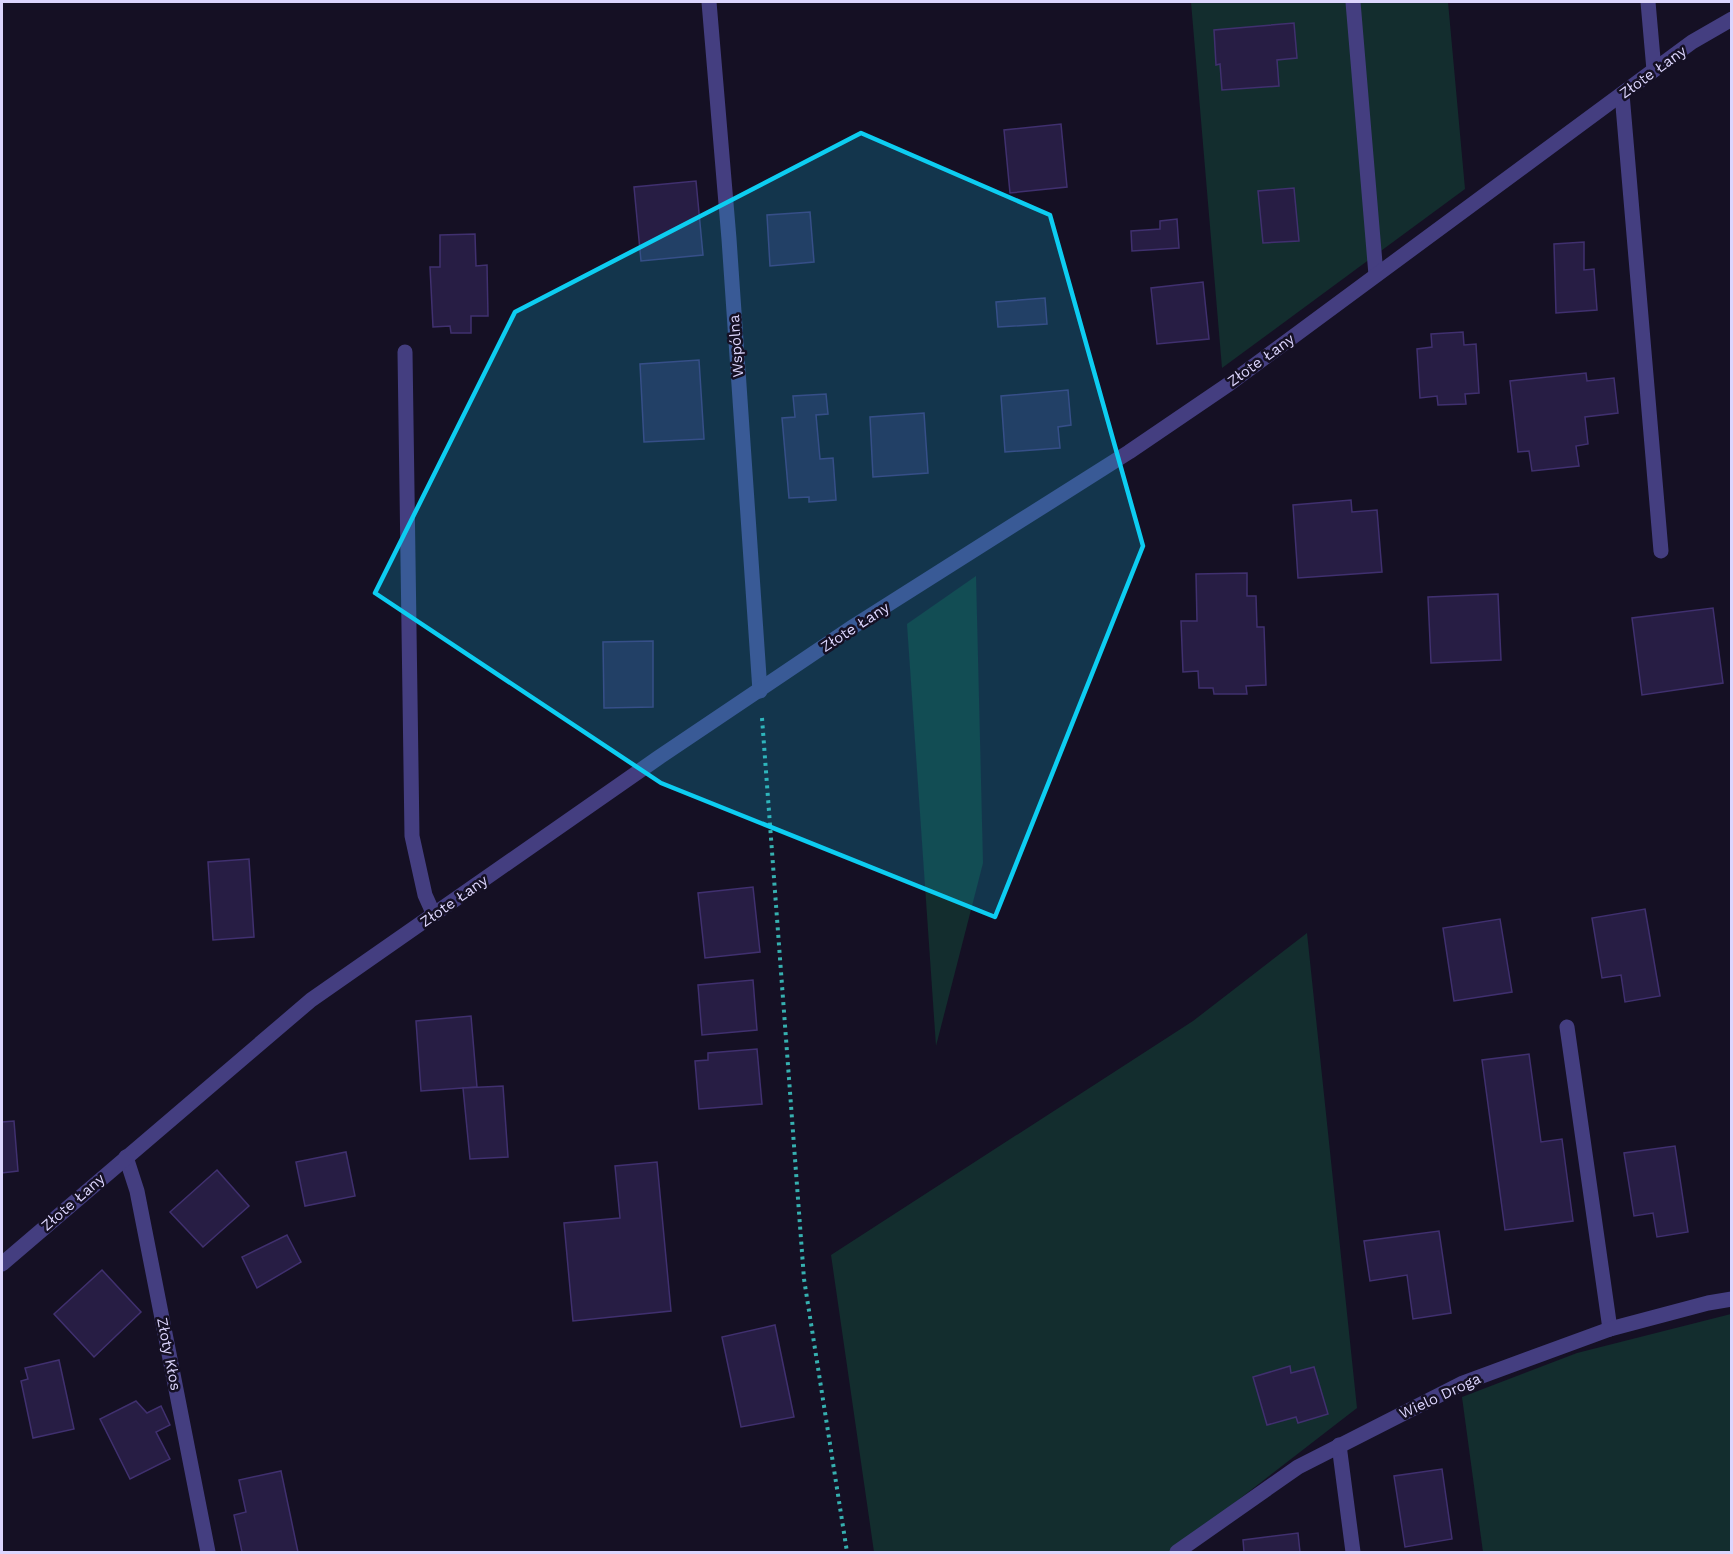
<svg xmlns="http://www.w3.org/2000/svg" width="1733" height="1554" font-family="'Work Sans',sans-serif">
<style>
.green{fill:#132d2e}
.building{fill:#271d44;stroke:#40306f;stroke-width:1.5}
.lines{fill:none;stroke-linecap:round;stroke-linejoin:round}
.path{stroke:#36b0b0;stroke-width:4;stroke-dasharray:3 4.5;stroke-linecap:butt}
.minor{stroke:#443e80;stroke-width:15}
.marked{fill:#0dcdf1;fill-opacity:0.2;stroke:#0dcdf1;stroke-width:4.5;stroke-linejoin:round}
.labels{text-anchor:middle;dominant-baseline:central;stroke-width:5;stroke-linejoin:round;paint-order:stroke}
.street-label{font-size:15px;fill:#dcd5fd;stroke:#151024}
</style>
<rect width="100%" height="100%" fill="#151024"/>
<!-- green -->
<g class="green">
<path d="M1191,2H1448L1465,189L1222,368Z"/>
<path d="M976,576L983,863L936,1046L907,624Z"/>
<path d="M1307,933L1357,1408L1171,1552H874L831,1255L1193,1021Z"/>
<path d="M1731,1314V1552H1483L1462,1397L1577,1353Z"/>
</g>
<!-- building -->
<g class="building">
<path d="M1294,23L1297,58L1277,60L1279,86L1222,90L1220,64L1216,65L1214,30Z"/>
<path d="M1061,124L1067,187L1010,193L1004,130Z"/>
<path d="M696,181L703,255L641,261L634,187Z"/>
<path d="M1294,188L1299,241L1263,243L1258,191Z"/>
<path d="M810,212L814,262L770,266L767,215Z"/>
<path d="M1177,219L1179,248L1132,251L1131,231L1160,229V221Z"/>
<path d="M475,234L476,266L487,265L488,316H471V333H451L450,326L433,327L430,267H440V235Z"/>
<path d="M1584,242V270L1594,269L1597,310L1556,313L1554,244Z"/>
<path d="M1203,282L1209,339L1157,344L1151,288Z"/>
<path d="M1045,298L1047,324L998,327L996,302Z"/>
<path d="M1463,332L1464,345L1476,344L1479,393L1465,394L1466,404L1438,405L1437,396L1420,398L1417,349L1432,347L1431,334Z"/>
<path d="M699,360L704,439L644,442L640,364Z"/>
<path d="M1586,373L1587,381L1614,378L1618,413L1585,417L1588,444L1576,446L1579,466L1532,471L1529,451L1518,452L1510,381Z"/>
<path d="M1068,390L1071,425L1058,427L1060,448L1005,452L1001,396Z"/>
<path d="M826,394L828,414L816,415L820,459L833,458L836,500L809,502V497L789,498L782,418L795,417L793,396Z"/>
<path d="M924,413L928,473L873,477L870,417Z"/>
<path d="M1351,500L1352,512L1377,510L1382,572L1298,578L1293,505Z"/>
<path d="M1247,573V596H1256L1257,627H1264L1266,685L1246,686L1247,694H1214L1213,688H1199L1198,671L1183,672L1181,621H1197L1196,574Z"/>
<path d="M1498,594L1501,660L1431,663L1428,597Z"/>
<path d="M1713,608L1723,683L1642,695L1632,618Z"/>
<path d="M653,641V707L604,708L603,642Z"/>
<path d="M249,859L254,937L213,940L208,862Z"/>
<path d="M753,887L760,952L705,958L698,893Z"/>
<path d="M1645,909L1660,996L1625,1002L1621,975L1602,978L1592,918Z"/>
<path d="M1500,919L1512,992L1454,1001L1443,928Z"/>
<path d="M753,980L757,1030L702,1035L698,985Z"/>
<path d="M471,1016L477,1087L421,1091L416,1021Z"/>
<path d="M757,1049L762,1104L699,1109L695,1061L708,1060V1053Z"/>
<path d="M1529,1054L1541,1142L1562,1139L1573,1221L1505,1230L1482,1060Z"/>
<path d="M503,1086L508,1157L470,1159L463,1088Z"/>
<path d="M14,1121L18,1171L2,1173V1122Z"/>
<path d="M1675,1146L1688,1232L1657,1237L1653,1213L1634,1216L1624,1153Z"/>
<path d="M346,1152L355,1196L305,1206L296,1162Z"/>
<path d="M657,1162L671,1311L573,1321L564,1223L620,1218L615,1166Z"/>
<path d="M217,1170L249,1206L203,1247L170,1212Z"/>
<path d="M1439,1231L1451,1313L1413,1319L1407,1275L1370,1281L1364,1241Z"/>
<path d="M287,1235L301,1262L257,1288L242,1257Z"/>
<path d="M102,1270L141,1312L94,1357L54,1314Z"/>
<path d="M775,1325L794,1417L741,1427L722,1337Z"/>
<path d="M59,1360L74,1429L33,1438L21,1381L28,1379L25,1368Z"/>
<path d="M1290,1366L1291,1373L1314,1367L1328,1414L1298,1423L1296,1417L1267,1425L1253,1377Z"/>
<path d="M136,1401L147,1413L161,1406L170,1425L156,1432L170,1459L130,1479L100,1419Z"/>
<path d="M1442,1469L1452,1539L1405,1547L1394,1476Z"/>
<path d="M281,1471L298,1552H242L234,1515L246,1512L239,1480Z"/>
<path d="M1298,1533L1300,1552H1244L1243,1540Z"/>
</g>
<g class="lines">
<!-- path -->
<path class="path" d="M762,718L804,1279L847,1552"/>
<!-- minor -->
<g class="minor">
<path d="M709,2L729,239L760,691"/>
<path d="M1353,2L1376,275"/>
<path d="M1648,2L1654,70"/>
<path d="M1622,94L1661,551"/>
<path d="M405,352L412,836L425,895L434,915"/>
<path d="M1567,1027L1610,1329"/>
<path d="M126,1157L137,1191L208,1552"/>
<path d="M2,1264L311,1000L658,758L854,626L1129,452L1229,384L1692,42L1732,19"/>
<path d="M1339,1445L1353,1552"/>
<path d="M1177,1552L1298,1467L1463,1383L1610,1329L1708,1303L1732,1299"/>
</g>
</g>
<!-- marked area -->
<path class="marked" d="M861,133L1050,215L1143,546L995,917L661,783L375,593L515,312Z"/>
<g class="labels">
<!-- street labels -->
<g class="street-label">
<text transform="translate(1653 72) rotate(-36)">Złote Łany</text>
<text transform="translate(736 346) rotate(-94)">Wspólna</text>
<text transform="translate(1261 360) rotate(-36)">Złote Łany</text>
<text transform="translate(855 627) rotate(-33)">Złote Łany</text>
<text transform="translate(454 901) rotate(-35)">Złote Łany</text>
<text transform="translate(73 1202) rotate(-41)">Złote Łany</text>
<text transform="translate(169 1354) rotate(79)">Złoty Kłos</text>
<text transform="translate(1440 1396) rotate(-25)">Wielo Droga</text>
</g>
</g>
<!-- border -->
<rect width="1733" height="1554" fill="none" stroke="#dcd5fd" stroke-width="6"/>
</svg>
